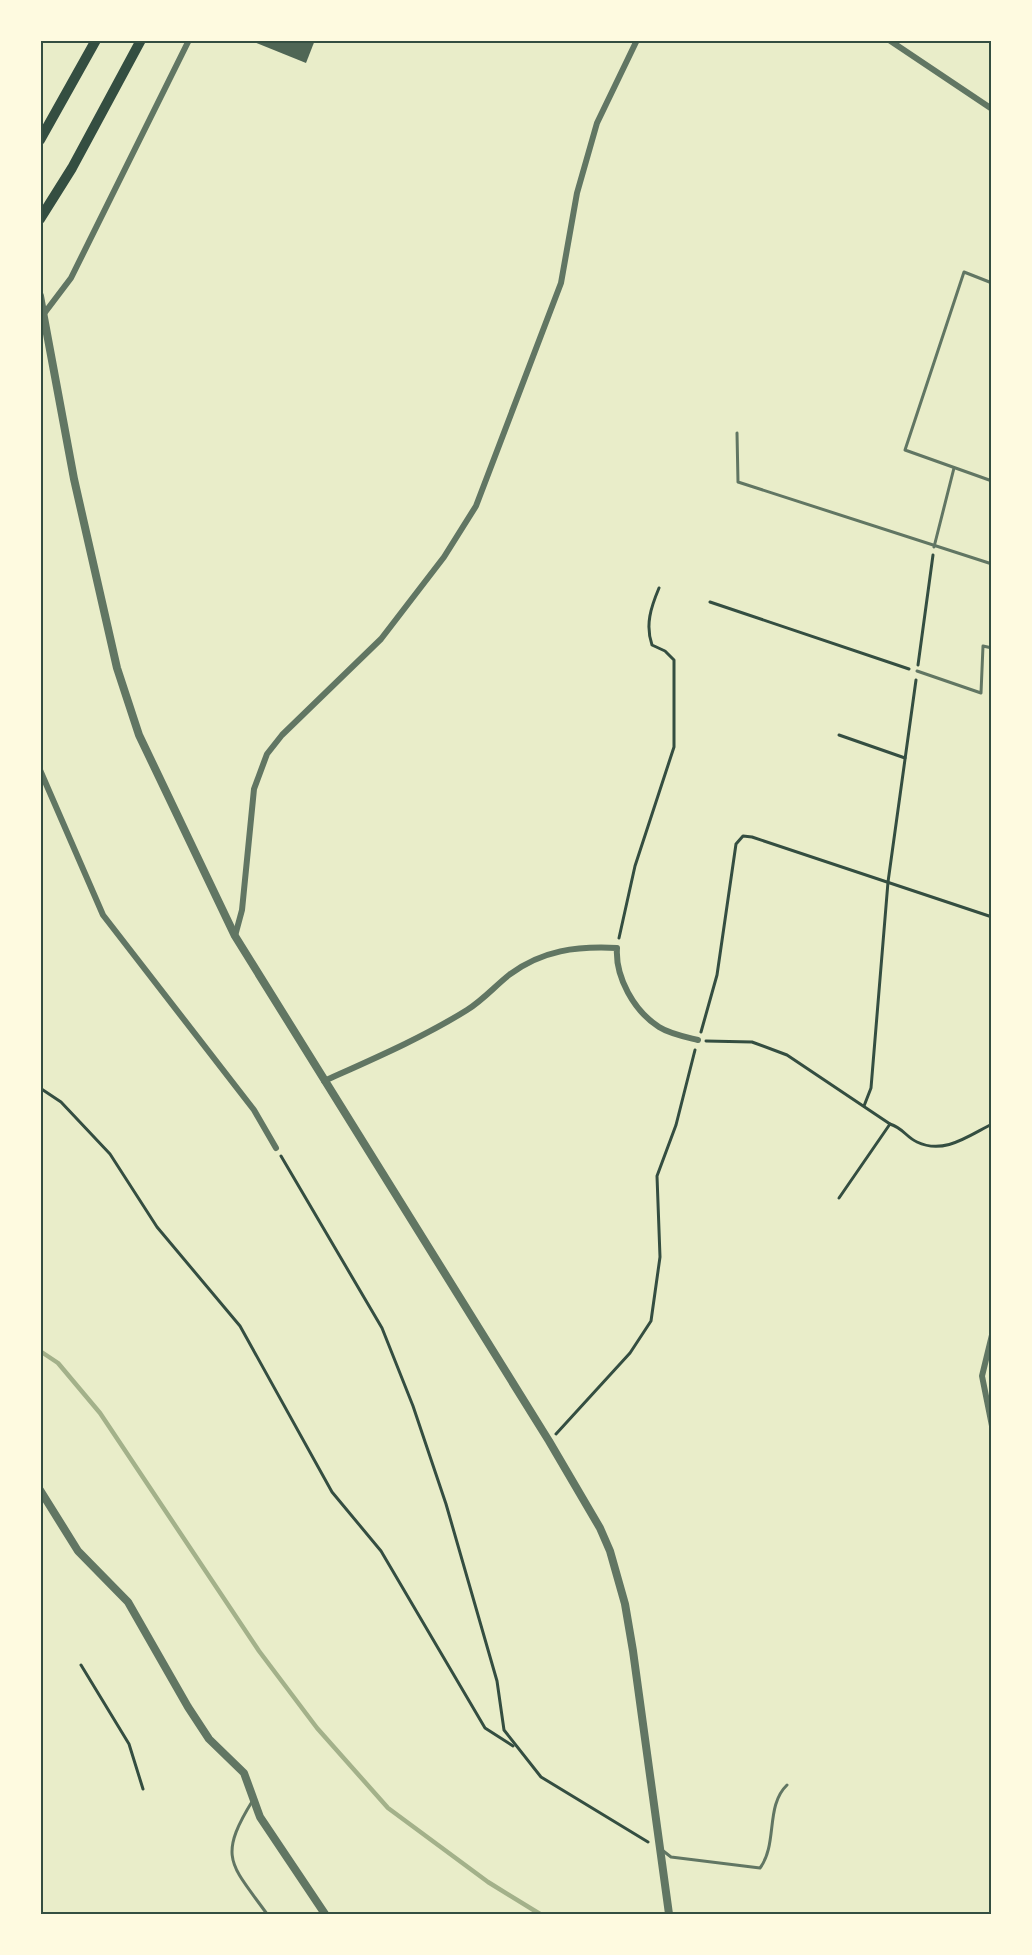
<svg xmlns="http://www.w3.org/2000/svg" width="1032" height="1955" font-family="Karla,sans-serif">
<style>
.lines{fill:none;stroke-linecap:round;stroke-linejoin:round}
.stream{stroke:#a3b18a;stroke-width:4.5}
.building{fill:#4f6655}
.path{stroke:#344e41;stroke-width:3}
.service{stroke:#617663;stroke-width:3}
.minor{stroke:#617663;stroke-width:6}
.tertiary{stroke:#617663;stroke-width:8}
.motorway{stroke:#344e41;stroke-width:10}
.neatline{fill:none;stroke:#344e41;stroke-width:2}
</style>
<rect width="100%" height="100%" fill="#e9edc9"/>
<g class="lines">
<!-- stream -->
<path class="stream" d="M40,1351L58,1363L100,1413L259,1651L317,1728L388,1808L488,1882L540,1914"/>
</g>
<!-- building -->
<path class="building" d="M249,40H315L306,63Z"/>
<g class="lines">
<!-- path -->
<g class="path">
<path d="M710,602L909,669"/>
<path d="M918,665L933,555"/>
<path d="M839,735L905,758"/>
<path d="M619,938L635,866L674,747V660L665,651L652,645C645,625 651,607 659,588"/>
<path d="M701,1032L717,975L736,844L743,836L752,837L992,917"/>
<path d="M706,1041L752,1042L787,1055L890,1124C903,1128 906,1137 917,1142C944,1155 968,1136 992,1124"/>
<path d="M40,1088L61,1102L110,1154L157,1227L240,1326L332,1492L381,1551L485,1728L513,1746"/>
<path d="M864,1106L871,1088L888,882L916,680"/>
<path d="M281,1156L382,1328L413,1406L446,1504L497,1681L504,1730L541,1777L648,1842"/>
<path d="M839,1198L890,1124"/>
<path d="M556,1434L630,1353L651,1321L660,1257L657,1176L676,1125L695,1050"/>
<path d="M81,1665L129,1744L143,1789"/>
</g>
<!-- service -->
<g class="service">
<path d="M992,283L964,272L905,450L992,481"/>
<path d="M737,433L738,482L992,564"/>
<path d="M934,547L954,468"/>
<path d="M917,671L981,693L983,646L992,648"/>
<path d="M253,1800C217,1858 231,1864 267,1914"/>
<path d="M662,1850L671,1857L760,1868C778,1844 765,1806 787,1785"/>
</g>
<!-- minor -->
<g class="minor">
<path d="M889,40L992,109"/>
<path d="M43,315L71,278L189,40"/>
<path d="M40,770L103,915L254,1110L276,1148"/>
<path d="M235,936L242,910L254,789L267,754L282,735L381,639L444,557L476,506L561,283L577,193L597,123L637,40"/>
<path d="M324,1081C373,1059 422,1038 467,1010C483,1000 495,986 509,975C542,950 577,946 617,948C615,977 634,1011 659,1027C670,1034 686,1037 698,1040"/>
<path d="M992,1335L982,1376L992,1426"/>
</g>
<!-- tertiary -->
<g class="tertiary">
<path d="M40,296L74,479L117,668L139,735L235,936L549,1441L600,1528L610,1551L625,1604L633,1651L669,1914"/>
<path d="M40,1490L78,1551L128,1602L188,1707L209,1739L244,1773L260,1817L325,1914"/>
</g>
<!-- motorway -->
<g class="motorway">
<path d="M40,140L96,40"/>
<path d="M40,219L72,168L141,40"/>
</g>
</g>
<!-- border -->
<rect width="1032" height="1955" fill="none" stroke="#fefae0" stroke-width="84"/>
<rect x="42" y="42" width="948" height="1871" class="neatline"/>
</svg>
